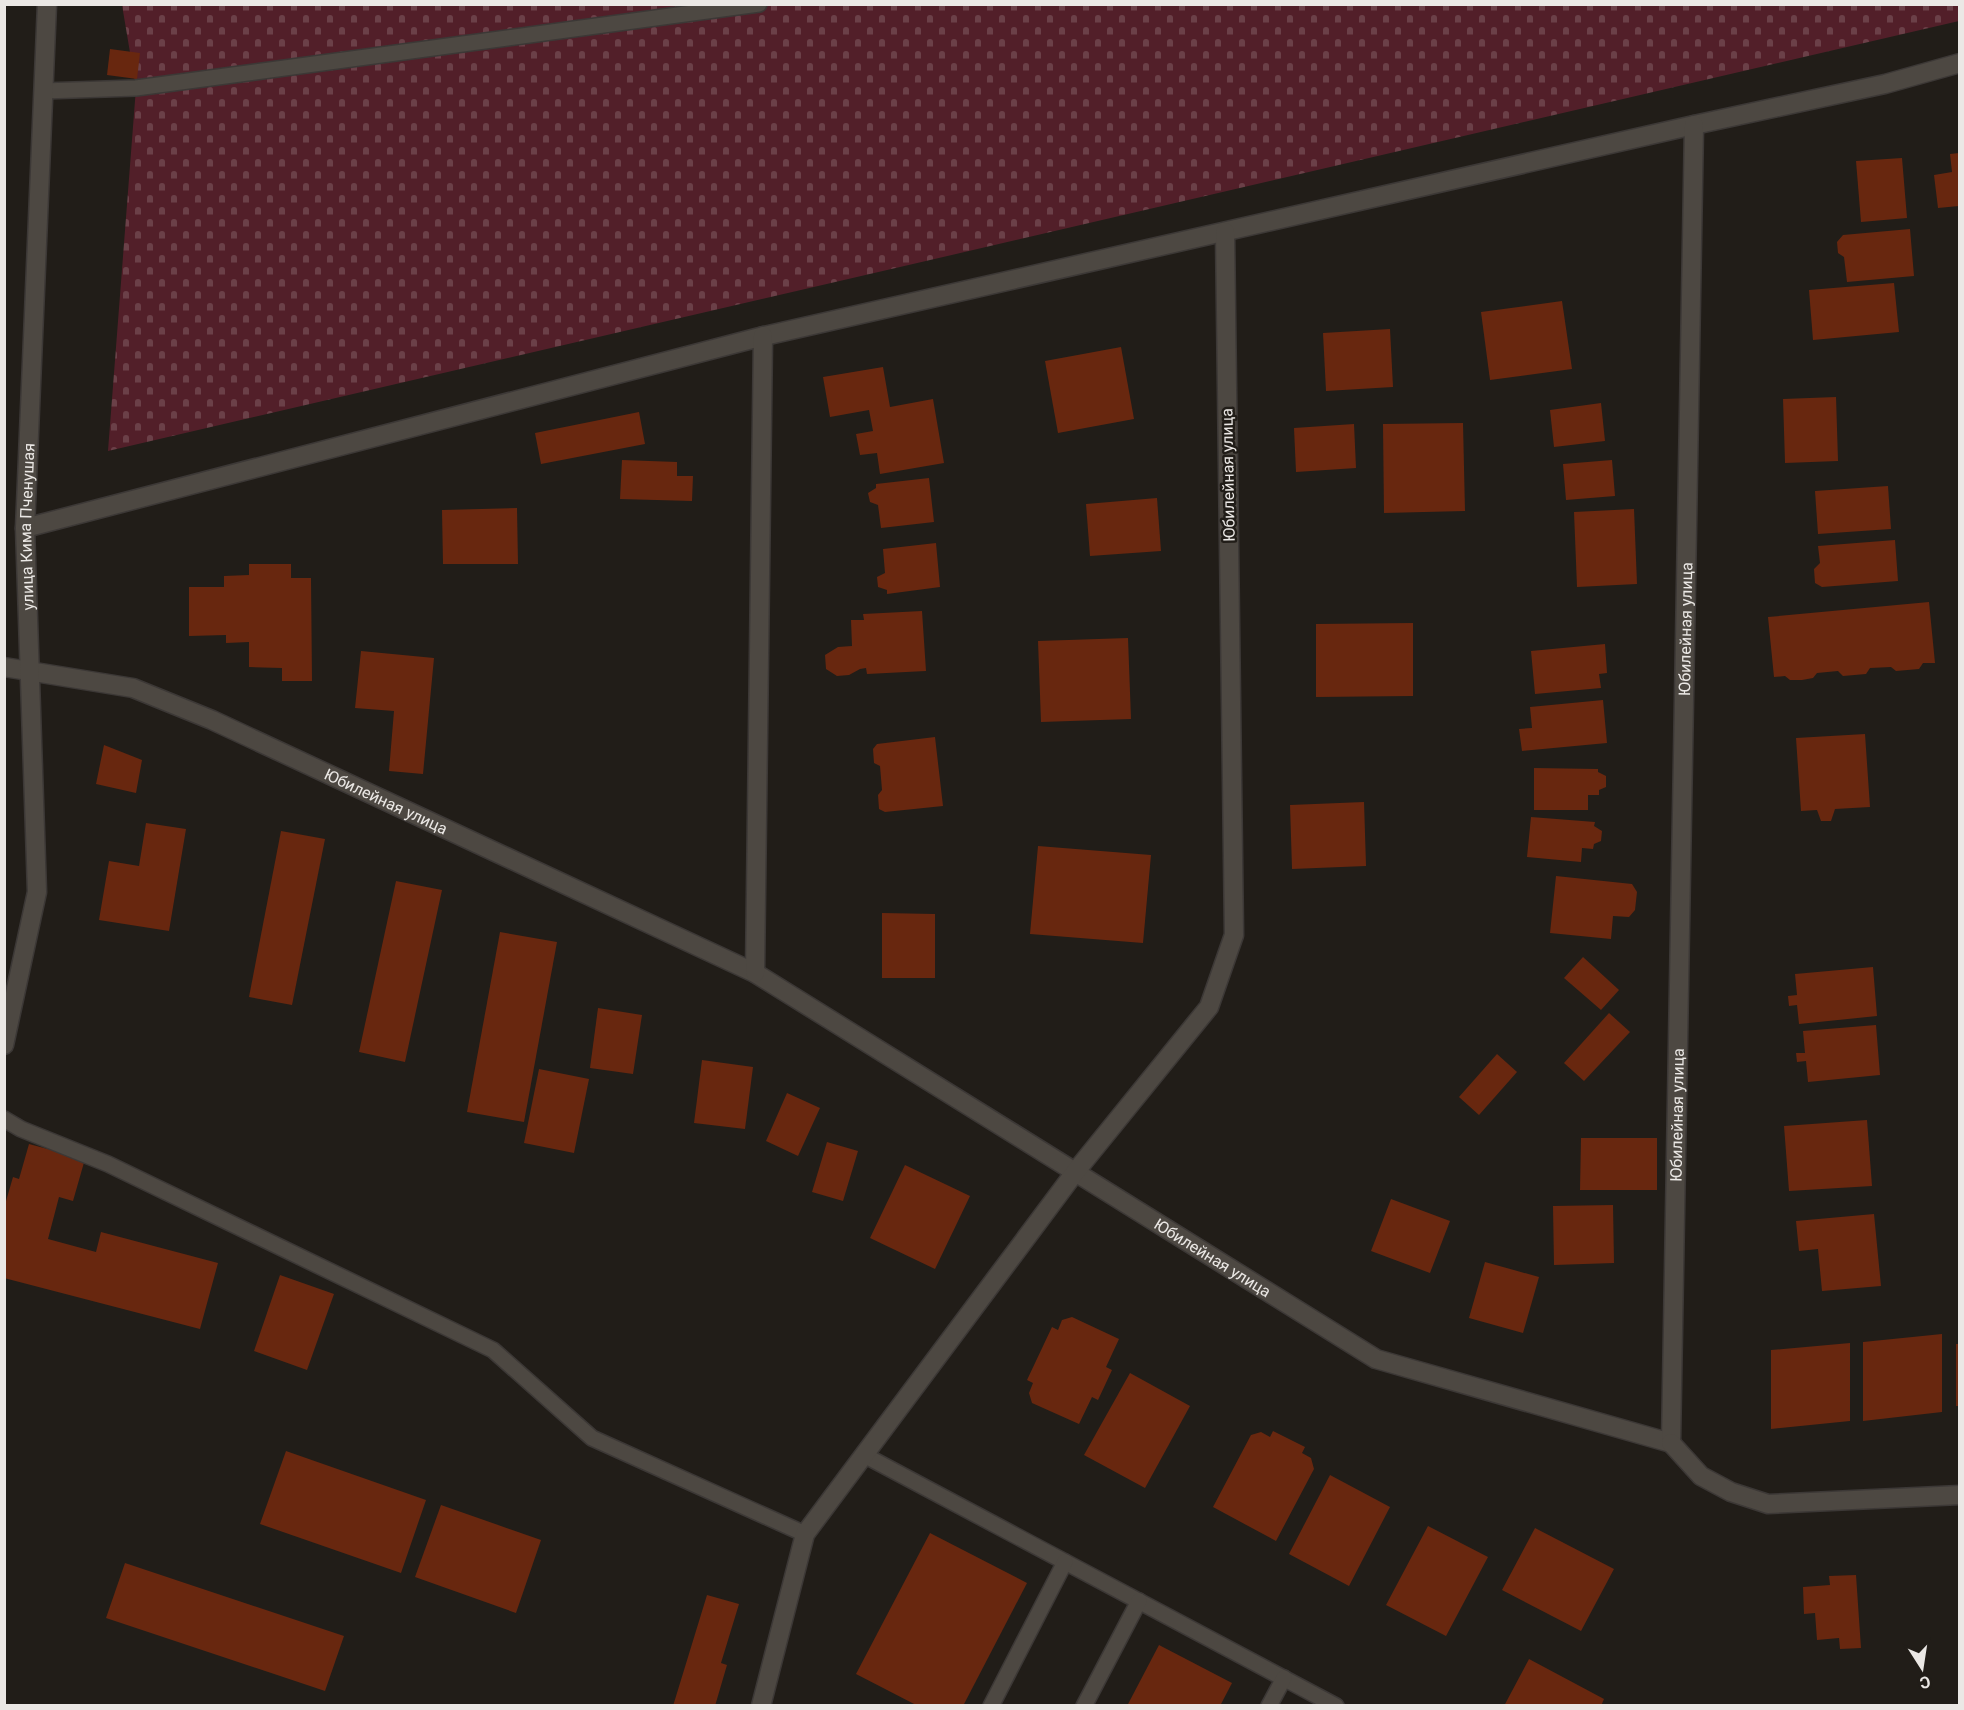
<svg xmlns="http://www.w3.org/2000/svg" width="1964" height="1710" font-family="Roboto,sans-serif">
<style>
.cemetery{fill:url(#cemetery-stones)}
.building{fill:#68270f}
.lines{fill:none;stroke-linecap:round;stroke-linejoin:round}
.lane-casing{stroke:#3c3836;stroke-width:18}
.street-casing{stroke:#3c3836;stroke-width:21}
.secondary-casing{stroke:#3c3836;stroke-width:21}
.lane{stroke:#4d4842;stroke-width:15}
.street{stroke:#4d4842;stroke-width:18}
.secondary{stroke:#4d4842;stroke-width:18}
.labels{text-anchor:middle;dominant-baseline:central;stroke-width:5;stroke-linejoin:round;paint-order:stroke}
.street-label{font-size:16px;fill:#ebe8e5;stroke:#211d18}
</style>
<defs>
<pattern id="cemetery-stones" width="16" height="16" patternUnits="userSpaceOnUse" patternTransform="scale(1.5)"><rect width="16" height="16" fill="#521f29"/><path d="M2 7V4a2 2 0 0 1 4 0v3zM10 15v-3a2 2 0 0 1 4 0v3z" fill="#6b4048"/></pattern>
</defs>
<rect width="100%" height="100%" fill="#211d18"/>
<!-- cemetery -->
<path class="cemetery" d="M122,5H1959V21L108,451L136,88Z"/>
<!-- building -->
<g class="building">
<path d="M110,49L140,53L137,79L107,75Z"/>
<path d="M1959,153V206L1938,208L1934,175L1952,172L1950,154Z"/>
<path d="M1902,158L1907,218L1861,222L1856,161Z"/>
<path d="M1910,229L1914,276L1847,282L1844,257L1838,253L1837,242L1843,235Z"/>
<path d="M1894,283L1899,332L1813,340L1809,290Z"/>
<path d="M1562,301L1572,369L1490,380L1481,312Z"/>
<path d="M1390,329L1393,387L1326,391L1323,333Z"/>
<path d="M1121,347L1134,419L1058,433L1045,361Z"/>
<path d="M883,367L890,407L933,399L944,463L880,474L877,453L860,455L856,434L873,431L869,410L830,417L823,377Z"/>
<path d="M1836,397L1838,461L1785,463L1783,399Z"/>
<path d="M1601,403L1605,441L1554,447L1550,410Z"/>
<path d="M639,412L645,444L541,464L535,433Z"/>
<path d="M1463,423L1465,511L1384,513L1383,424Z"/>
<path d="M1354,424L1356,468L1296,472L1294,428Z"/>
<path d="M622,460L677,462V476H693L692,501L620,499Z"/>
<path d="M1612,460L1615,496L1566,500L1563,464Z"/>
<path d="M929,478L934,522L881,528L878,505L870,502L868,493L876,488V484Z"/>
<path d="M1888,486L1891,529L1818,534L1815,491Z"/>
<path d="M1157,498L1161,551L1090,556L1086,504Z"/>
<path d="M517,508L518,564H443L442,510Z"/>
<path d="M1634,509L1637,584L1577,587L1574,512Z"/>
<path d="M1895,540L1898,581L1822,587L1815,583L1814,569L1820,563L1818,546Z"/>
<path d="M936,543L940,587L887,594V590L878,587L877,577L885,573L883,549Z"/>
<path d="M249,564H291V578H311L312,681H282V668L249,667V642L226,643V635L189,636V587H224V576L249,575Z"/>
<path d="M1929,602L1935,663H1923L1919,669L1896,671L1891,667L1870,668L1866,674L1843,676L1838,671L1817,673L1813,678L1802,680H1790L1785,676L1774,677L1768,617Z"/>
<path d="M922,611L926,671L867,674L866,668L860,669L849,675L837,676L826,669L825,655L838,647L852,646L851,620H864L863,614Z"/>
<path d="M1413,623V696L1316,697V624Z"/>
<path d="M1128,638L1131,719L1041,722L1038,641Z"/>
<path d="M1605,644L1607,673L1599,674L1601,688L1535,694L1531,651Z"/>
<path d="M361,651L434,658L423,774L389,771L394,711L355,708Z"/>
<path d="M1603,700L1607,743L1522,751L1519,729L1532,728L1530,707Z"/>
<path d="M1865,734L1870,807L1835,809L1831,821H1821L1817,810L1801,811L1796,738Z"/>
<path d="M935,737L943,806L885,812L879,809L878,795L882,790L880,766L874,763L873,749L877,744Z"/>
<path d="M104,745L142,760L136,793L96,784Z"/>
<path d="M1534,768L1598,769V772L1606,776V787L1599,790V795H1588V810H1534Z"/>
<path d="M1364,802L1366,866L1292,869L1290,805Z"/>
<path d="M1531,817L1595,822L1594,826L1602,831L1601,841L1594,844L1593,849L1582,848L1581,862L1527,857Z"/>
<path d="M146,823L186,829L169,931L99,920L109,861L139,866Z"/>
<path d="M281,831L325,839L292,1005L249,997Z"/>
<path d="M1038,846L1151,855L1143,943L1030,934Z"/>
<path d="M1556,876L1632,884L1637,892L1635,910L1629,917L1613,916L1611,939L1550,933Z"/>
<path d="M396,881L442,890L405,1062L359,1052Z"/>
<path d="M882,913L935,914V978H882Z"/>
<path d="M500,932L557,942L524,1122L467,1112Z"/>
<path d="M1583,957L1619,990L1601,1010L1564,978Z"/>
<path d="M1873,967L1877,1016L1799,1024L1797,1005L1789,1006L1788,996L1797,995L1795,974Z"/>
<path d="M598,1008L642,1015L633,1074L590,1068Z"/>
<path d="M1609,1013L1630,1032L1584,1081L1564,1063Z"/>
<path d="M1876,1025L1880,1075L1808,1082L1806,1061L1797,1062L1796,1053H1805L1803,1031Z"/>
<path d="M1497,1054L1517,1072L1479,1115L1459,1097Z"/>
<path d="M702,1060L753,1067L745,1129L694,1123Z"/>
<path d="M539,1069L589,1079L574,1153L524,1143Z"/>
<path d="M787,1093L820,1108L798,1156L766,1141Z"/>
<path d="M1867,1120L1872,1186L1789,1191L1784,1126Z"/>
<path d="M1581,1138H1657V1190H1580Z"/>
<path d="M827,1142L858,1151L843,1201L812,1192Z"/>
<path d="M29,1144L85,1159L73,1201L59,1197L48,1239L96,1252L101,1232L218,1263L200,1329L4,1278V1208L13,1177L19,1179Z"/>
<path d="M905,1165L970,1196L935,1269L870,1238Z"/>
<path d="M1391,1199L1450,1221L1430,1273L1371,1251Z"/>
<path d="M1613,1205L1614,1263L1554,1265L1553,1206Z"/>
<path d="M1874,1214L1881,1286L1822,1291L1818,1249L1799,1251L1796,1221Z"/>
<path d="M1485,1262L1539,1277L1523,1333L1469,1318Z"/>
<path d="M280,1275L334,1294L307,1370L254,1351Z"/>
<path d="M1072,1317L1119,1339L1106,1367L1112,1370L1098,1400L1092,1397L1079,1424L1032,1403L1029,1393L1033,1383L1027,1380L1052,1327L1058,1330L1062,1320Z"/>
<path d="M1942,1334V1412L1863,1421V1342Z"/>
<path d="M1850,1343V1421L1771,1429V1350Z"/>
<rect x="1956" y="1344" width="3" height="62"/>
<path d="M1130,1373L1190,1406L1145,1488L1084,1455Z"/>
<path d="M1273,1431L1305,1447L1302,1453L1311,1458L1314,1469L1276,1541L1213,1507L1251,1435L1261,1432L1270,1437Z"/>
<path d="M286,1451L426,1500L401,1573L260,1524Z"/>
<path d="M1330,1475L1390,1507L1349,1586L1289,1554Z"/>
<path d="M441,1505L541,1540L516,1613L415,1577Z"/>
<path d="M1428,1526L1488,1557L1446,1636L1386,1605Z"/>
<path d="M1535,1528L1614,1569L1581,1631L1502,1590Z"/>
<path d="M930,1533L1027,1583L963,1706H918L856,1674Z"/>
<path d="M125,1563L344,1636L325,1691L106,1618Z"/>
<path d="M1856,1575L1861,1648L1840,1649L1839,1638L1817,1640L1815,1613L1804,1614L1803,1587L1830,1585L1829,1576Z"/>
<path d="M707,1595L739,1604L721,1663L727,1665L715,1706H673Z"/>
<path d="M1159,1645L1232,1683L1220,1706H1127Z"/>
<path d="M1529,1659L1604,1699L1601,1706H1504Z"/>
</g>
<g class="lines">
<defs>
<g id="lane">
<path d="M43,91L136,88L759,4"/>
<path d="M4,1119L21,1129L108,1164L493,1350L592,1438L805,1534"/>
<path d="M864,1455L1336,1706"/>
<path d="M991,1706L1065,1562"/>
<path d="M1084,1706L1139,1601"/>
<path d="M1269,1706L1284,1678"/>
</g>
<g id="street">
<path d="M25,528L760,337L1694,125L1885,84L1960,63"/>
<path id="s1" d="M4,667L133,688L212,720L755,973L1376,1359L1671,1443"/>
<path d="M755,973L763,336"/>
<path id="s2" d="M1671,1443L1694,125"/>
<path d="M1671,1443L1701,1476L1731,1492L1768,1504L1960,1495"/>
<path d="M761,1706L805,1534L1076,1171L1209,1007L1234,935L1225,232"/>
</g>
<g id="secondary">
<path id="s3" d="M4,1045L37,892L25,528L47,4"/>
</g>
</defs>
<!-- lane casing -->
<use href="#lane" class="lane-casing"/>
<!-- street casing -->
<use href="#street" class="street-casing"/>
<!-- secondary casing -->
<use href="#secondary" class="secondary-casing"/>
<!-- lane -->
<use href="#lane" class="lane"/>
<!-- street -->
<use href="#street" class="street"/>
<!-- secondary -->
<use href="#secondary" class="secondary"/>
</g>
<g class="labels">
<!-- street labels -->
<g class="street-label">
<text transform="translate(1228 475) rotate(-91)">Юбилейная улица</text>
<text stroke="none"><textPath href="#s3" startOffset="522">улица Кима Пченушая</textPath></text>
<text stroke="none"><textPath href="#s2" startOffset="814">Юбилейная улица</textPath></text>
<text stroke="none"><textPath href="#s1" startOffset="408">Юбилейная улица</textPath></text>
<text stroke="none"><textPath href="#s2" startOffset="328">Юбилейная улица</textPath></text>
<text stroke="none"><textPath href="#s1" startOffset="1354">Юбилейная улица</textPath></text>
</g>
</g>
<!-- border -->
<rect width="1964" height="1710" fill="none" stroke="#ebe8e5" stroke-width="12"/>
<!-- north arrow -->
<g transform="translate(1922 1668) rotate(168)" stroke="#211d18" stroke-width="4.5" paint-order="stroke">
<path d="M0-4.5L10 22L0 15L-10 22Z" fill="#ebe8e5"/>
<text y="-9" font-size="16" font-weight="bold" text-anchor="middle" fill="#ebe8e5">С</text>
</g>
</svg>
